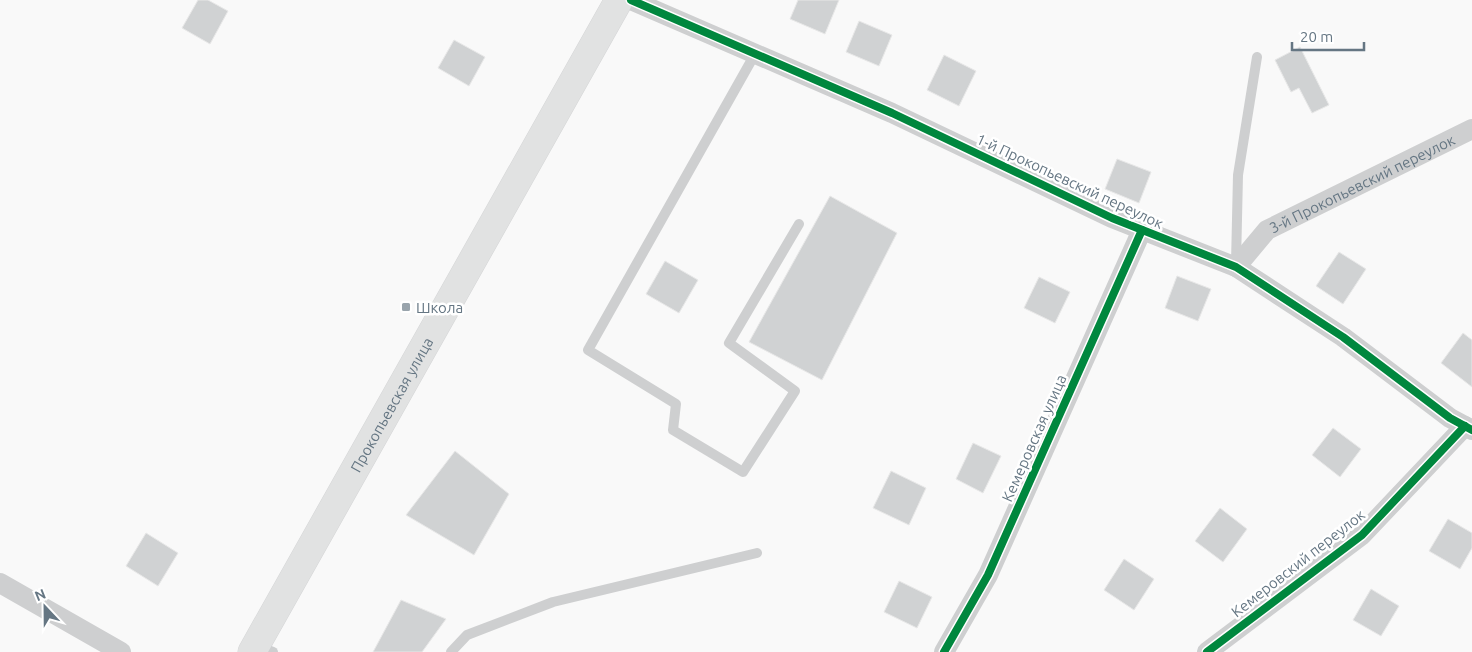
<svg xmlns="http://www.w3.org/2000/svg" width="1472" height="652" font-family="Ubuntu,sans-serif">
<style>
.building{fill:#d0d2d3;stroke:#e8e8e8}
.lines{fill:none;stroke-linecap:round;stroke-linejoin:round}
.secondary-casing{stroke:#d5d6d7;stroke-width:29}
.service{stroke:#cecfd0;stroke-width:10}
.minor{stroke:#cecfd0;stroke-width:20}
.secondary{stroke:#e1e2e2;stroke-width:28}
.cycleway-casing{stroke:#fff;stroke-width:11}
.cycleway{stroke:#00873e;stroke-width:8}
.poi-dot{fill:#99a4ac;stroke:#fff;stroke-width:2}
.labels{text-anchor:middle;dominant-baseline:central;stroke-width:5;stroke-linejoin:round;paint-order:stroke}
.street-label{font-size:15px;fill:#657683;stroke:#fff}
.poi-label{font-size:15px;fill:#657683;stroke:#fff;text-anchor:start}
</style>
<rect width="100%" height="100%" fill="#f9f9f9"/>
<!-- building -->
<g class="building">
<path d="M198,0H208L228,11L210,44L182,28Z"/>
<path d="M798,0H839L825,34L790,19Z"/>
<path d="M859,21L892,35L879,66L846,52Z"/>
<path d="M454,40L485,57L469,86L438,68Z"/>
<path d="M1300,47L1329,105L1312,113L1299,88L1291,92L1275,60Z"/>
<path d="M944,55L976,71L959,106L927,90Z"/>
<path d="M1117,159L1151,172L1139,203L1105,189Z"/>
<path d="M830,196L897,233L822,380L749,342Z"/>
<path d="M1339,252L1366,269L1343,304L1316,286Z"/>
<path d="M665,261L698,280L679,313L646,294Z"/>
<path d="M1177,276L1211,289L1198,321L1165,308Z"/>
<path d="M1039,277L1070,292L1055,323L1024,308Z"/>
<path d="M1463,333L1472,340V387L1441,363Z"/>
<path d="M1333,428L1361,449L1340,477L1312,455Z"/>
<path d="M973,443L1001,456L983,493L956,479Z"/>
<path d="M455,451L509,494L474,555L406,515Z"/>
<path d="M891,471L926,488L909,525L873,508Z"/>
<path d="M1220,508L1247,529L1223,562L1195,541Z"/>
<path d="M1448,519L1472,533V548L1460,569L1429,551Z"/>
<path d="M146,533L178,553L158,586L126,566Z"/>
<path d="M1124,559L1154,579L1134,610L1104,590Z"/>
<path d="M899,581L932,597L917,628L884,612Z"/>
<path d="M1371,589L1399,606L1381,636L1353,620Z"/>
<path d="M401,600L446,619L422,652H373Z"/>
</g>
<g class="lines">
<defs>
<g id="secondary">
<path id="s2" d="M252,652L619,0"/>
</g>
</defs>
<!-- secondary casing -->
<use href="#secondary" class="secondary-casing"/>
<!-- service -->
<g class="service">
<path d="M755,54L588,350L676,404L673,430L743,472L795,391L729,343L799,224"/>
<path d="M1236,263L1238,175L1257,57"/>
<path d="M257,646L273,652"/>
<path d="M451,652L467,635L553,602L757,553"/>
</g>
<!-- minor -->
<g class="minor">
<path d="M631,0L892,113L1112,218L1236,267L1343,337L1450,418L1472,430"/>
<path id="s1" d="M1236,267L1267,230L1472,129"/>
<path d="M0,583L121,652"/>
<path d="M944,652L988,575L1142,230"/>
<path d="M1207,652L1362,535L1465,426"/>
</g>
<!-- secondary -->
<use href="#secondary" class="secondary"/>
<defs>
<g id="cycleway">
<path d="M631,0L892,113L1112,218L1236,267L1343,337L1450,418L1472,430"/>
<path d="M944,652L988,575L1142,230"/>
<path d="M1207,652L1362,535L1465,426"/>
</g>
</defs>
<!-- cycleway casing -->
<use href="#cycleway" class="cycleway-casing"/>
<!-- cycleway -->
<use href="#cycleway" class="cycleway"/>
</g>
<!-- markers -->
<rect class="poi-dot" x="401" y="302" width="10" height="10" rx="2.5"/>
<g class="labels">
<!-- street labels -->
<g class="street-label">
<text transform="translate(1070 181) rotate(25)">1-й Прокопьевский переулок</text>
<text stroke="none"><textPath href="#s1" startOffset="154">3-й Прокопьевский переулок</textPath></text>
<text stroke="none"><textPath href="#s2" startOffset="284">Прокопьевская улица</textPath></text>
<text transform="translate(1034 438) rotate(-66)">Кемеровская улица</text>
<text transform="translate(1298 563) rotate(-38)">Кемеровский переулок</text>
</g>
<!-- poi labels -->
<g class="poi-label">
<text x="416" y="307">Школа</text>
</g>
</g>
<!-- north arrow -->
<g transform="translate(45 607) rotate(338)" stroke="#ffffff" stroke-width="4" paint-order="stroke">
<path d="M0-4L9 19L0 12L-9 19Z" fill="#657683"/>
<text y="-8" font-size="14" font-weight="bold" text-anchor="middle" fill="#657683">N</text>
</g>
<!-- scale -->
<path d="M1292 42v8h72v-8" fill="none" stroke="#657683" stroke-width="2.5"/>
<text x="1300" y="42" font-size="15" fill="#657683" stroke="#ffffff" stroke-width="4" paint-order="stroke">20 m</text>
</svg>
